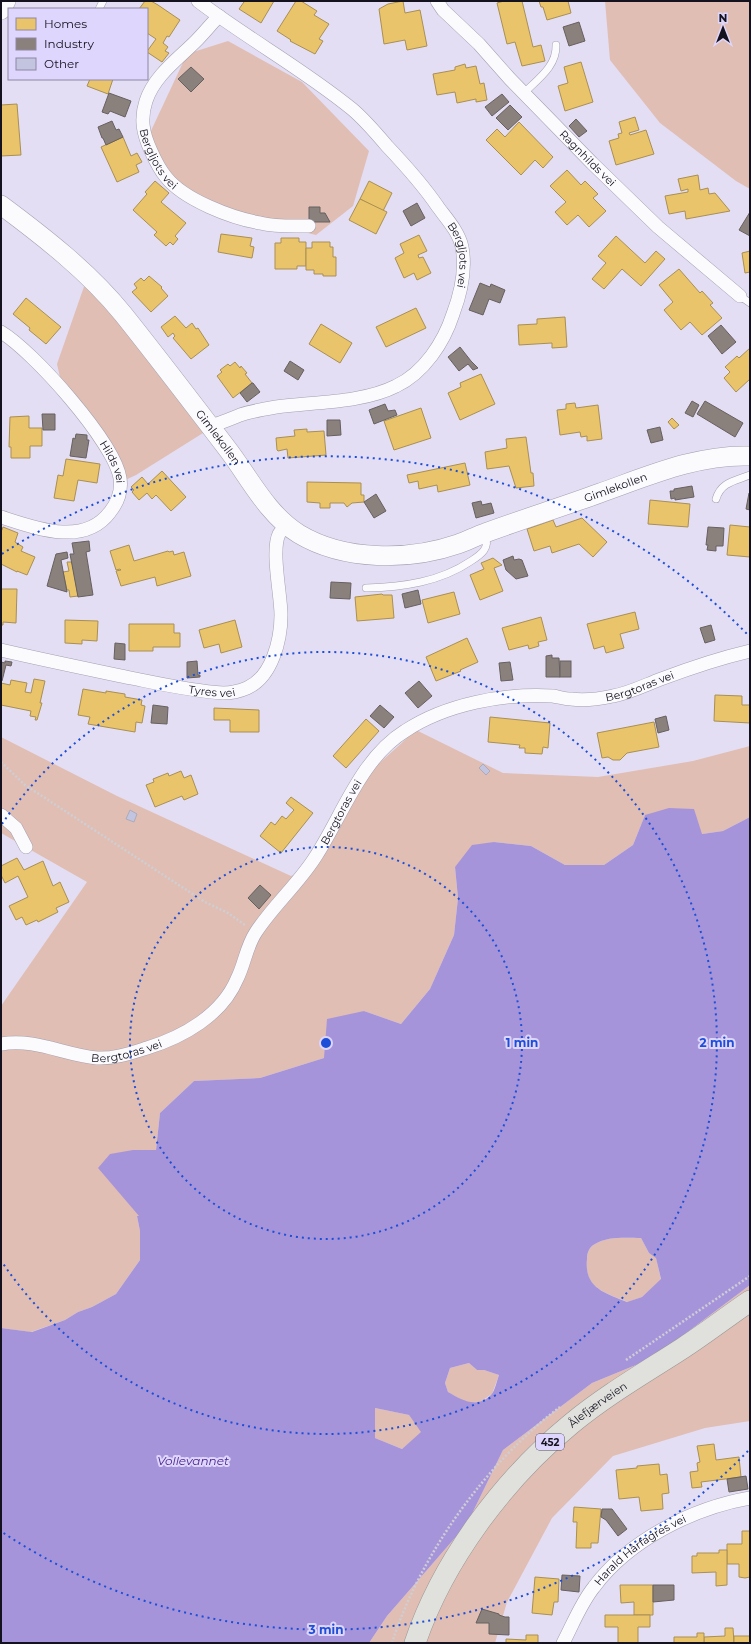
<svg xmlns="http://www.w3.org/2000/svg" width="751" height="1644" font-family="Montserrat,sans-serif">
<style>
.green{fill:#e0beb3}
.water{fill:#a694da;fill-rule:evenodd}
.homes{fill:#e9c46a;stroke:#a98f54}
.industry{fill:#8a817c;stroke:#676060}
.building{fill:#c3c4e0;stroke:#acabbb}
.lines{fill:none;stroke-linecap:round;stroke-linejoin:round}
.lane-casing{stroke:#a4a0b0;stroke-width:8}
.street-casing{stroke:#a4a0b0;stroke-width:14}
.secondary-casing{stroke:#a4a0b0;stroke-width:20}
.primary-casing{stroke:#989695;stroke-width:22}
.path{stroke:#cfced4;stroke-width:2.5;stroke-dasharray:2 2;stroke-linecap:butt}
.lane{stroke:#fbfafd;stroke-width:7}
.street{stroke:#fbfafd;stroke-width:13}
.secondary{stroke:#fbfafd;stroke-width:19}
.primary{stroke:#e0e1dd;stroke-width:21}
.ring{fill:none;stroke:#1d4ed8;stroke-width:2;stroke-dasharray:2 4}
.labels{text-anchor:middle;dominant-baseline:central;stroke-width:4;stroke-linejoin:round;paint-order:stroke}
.shield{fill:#ded6fc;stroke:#514d61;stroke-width:1}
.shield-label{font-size:10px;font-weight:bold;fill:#15121f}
.street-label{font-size:11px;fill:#15121f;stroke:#ded6fc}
.water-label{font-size:12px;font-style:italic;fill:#4b248e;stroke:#ded6fc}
.centre{fill:#1d4ed8;stroke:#ded6fc;stroke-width:2}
.ring-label{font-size:12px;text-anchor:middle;font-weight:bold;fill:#1d4ed8;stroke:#ded6fc;stroke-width:4;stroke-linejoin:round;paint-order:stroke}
</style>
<rect width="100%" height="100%" fill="#e3def4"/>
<!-- green -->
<g class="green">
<path d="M605,1H750V189L736,181L660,123L610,60Z"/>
<path d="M228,41L302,82L369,151L353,206L316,235L235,215L181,196L149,135L187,54Z"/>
<path d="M87,278L219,423L136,475L119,483V480L64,395L57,364Z"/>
<path d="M416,730L503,773L598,777L693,761L750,746V817L723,831L702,834L645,815L633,845L604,865H565L531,846L494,842L455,867L458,898L454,935L430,989L401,1024L364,1011L324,1058L260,1078L194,1081L160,1113L156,1150H133L140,1216H137L140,1231V1260L116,1294L92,1307L78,1312L65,1320L31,1332L1,1328V1006L87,882L1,833V737L117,796L291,876L321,861L363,778Z"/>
<path d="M641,1238L649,1253L656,1257L661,1280L642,1297L628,1302C605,1293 584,1288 587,1260C587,1253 589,1247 595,1244C608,1236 627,1238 641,1238Z"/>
<path d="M750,1285V1421L705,1428L613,1456L552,1518L507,1602L495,1643H369L387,1616L467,1524L503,1450L592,1383L653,1358Z"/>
<path d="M469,1363L477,1370H484L499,1375L492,1394L480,1402H465L448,1392L445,1383L450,1368Z"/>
<path d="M375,1408L409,1415L422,1432L402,1449L375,1438Z"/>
</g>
<!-- water -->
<path class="water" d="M669,808L694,809L702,834L723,831L750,817V1285L653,1358L592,1383L503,1450L467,1524L387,1616L369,1643H1V1328L32,1332L65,1320L78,1312L92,1307L116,1294L140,1260V1231L137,1216H139L98,1168L110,1154L133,1150H156L160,1113L194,1081L260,1078L324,1058L327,1019L364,1011L401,1024L430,989L454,935L458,898L455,867L472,845L494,842L531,846L565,865H604L633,845L645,815ZM641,1238L649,1253L656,1258L661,1279L642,1297L627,1302C605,1293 584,1288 587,1259C587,1253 589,1247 595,1244C608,1236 627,1238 641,1238ZM469,1363L477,1370H484L499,1375C497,1380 495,1391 491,1395C476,1409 462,1400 448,1392L445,1383L450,1368ZM375,1408L409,1415L421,1432L402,1449L375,1438Z"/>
<!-- homes -->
<g class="homes">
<path d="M145,1H151L158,5L180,20L169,37L167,36L163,43L168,47L165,51L169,53L162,62L147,52V49L148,50L156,39L147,33V9H139Z"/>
<path d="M241,1H274L261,23L239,9L244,2Z"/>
<path d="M296,1H301L317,11L314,15L329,24L319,39L323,41L315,54L290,41L291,40L277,31Z"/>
<path d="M403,1L405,13L420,10L427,46L407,50L405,40L384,44L379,9L388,4Z"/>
<path d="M504,1H522L533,47L541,45L545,61L522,66L515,42L507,44L497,3Z"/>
<path d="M539,1H568L571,13L547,20L543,7H541Z"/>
<path d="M581,62L593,102L565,111L558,86L568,83L564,67Z"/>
<path d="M465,64L466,68L476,66L480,84L484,83L487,100L476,102V99L457,103L455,92L437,95L433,74L455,70V67Z"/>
<path d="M90,79H113L108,94L87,86Z"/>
<path d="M17,104L21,155L1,156V105Z"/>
<path d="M635,117L639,130L629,133L630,135L646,130L654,154L616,165L609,141L619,138L618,134L622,133L619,122Z"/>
<path d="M519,122L553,157L543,168L535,160L521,175L486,140L497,129L505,137Z"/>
<path d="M123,137L131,156L137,153L142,162L136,165L139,172L117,182L101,147Z"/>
<path d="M567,170L581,185L585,181L598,194L593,198L606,211L589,227L578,215L567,225L555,212L566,202L550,186Z"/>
<path d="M698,175L700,190L708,188L709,194L715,193L730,211L686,219L685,211L669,214L665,196L688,192V189L681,191L678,179Z"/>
<path d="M155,181L169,193L161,202L186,223L175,236L178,239L173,245L170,242L166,246L154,235L157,232L133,210L147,194L145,192Z"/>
<path d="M369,181L392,193L383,211L360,199Z"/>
<path d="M360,199L387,212L376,234L349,220Z"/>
<path d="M221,234L252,238L250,246L254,247L252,258L218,252Z"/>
<path d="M419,235L427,251L418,255L419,258L423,257L431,273L417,280L414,273L404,278L395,258L404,253L400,244Z"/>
<path d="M616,236L645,263L656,251L665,259L641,286L622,269L604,289L592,279L606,263L598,256Z"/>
<path d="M281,238H299V242H306V266H297V269H275V243H281Z"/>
<path d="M312,242H330V247H333V257H336V276H323V274H314V270H306V248H312Z"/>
<path d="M750,251V272L745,273L742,253Z"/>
<path d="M679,269L700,293L702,291L713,303L710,305L722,318L702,335L690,322L681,330L664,310L673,302L659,285Z"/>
<path d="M149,276L162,287L161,288L168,296L151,312L132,292L137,288L134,284L141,278L144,281Z"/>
<path d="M26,298L61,327L46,344L29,330L30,328L13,314Z"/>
<path d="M416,308L426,328L386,347L376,327Z"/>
<path d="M175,316L186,328L192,323L196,329L198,328L209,345L191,359L173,338L175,336L173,333L168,337L161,327Z"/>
<path d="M565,317L567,347L552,348V343L519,345L518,325L537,324V319Z"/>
<path d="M321,324L352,343L340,363L309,344Z"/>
<path d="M750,348V379L736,392L724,378L730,372L725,367L737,356L739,358Z"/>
<path d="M235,362L240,368L241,366L247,373L245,374L252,383L233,398L217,376L222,372L220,370L228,364L230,366Z"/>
<path d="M481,374L495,404L460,420L448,393L461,387L460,383Z"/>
<path d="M575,403L576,408L598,405L602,439L587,441V436L581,437L580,432L560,435L557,410L566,409V404Z"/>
<path d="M421,408L431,438L394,450L384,421Z"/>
<path d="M29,416V428H42V446H30V458H11V447H9L10,417Z"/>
<path d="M672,418L679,425L674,429L668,422Z"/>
<path d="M307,429V432L324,431L326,455L288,458L287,449L278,451L277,450L276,438L295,436L294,430Z"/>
<path d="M526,437L531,473H533L534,486L516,488L509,466L487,469L485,452L507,448L506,439Z"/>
<path d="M66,459L100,464L97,483L78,480L74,501L54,498L58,475L63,476Z"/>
<path d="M465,463L470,485L438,492L437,485L419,489L418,481L409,483L407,475Z"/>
<path d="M162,471L186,497L171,511L156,495L152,499L147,493L139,500L132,492L134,490L131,487L142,477L148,484Z"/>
<path d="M307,482L361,483V495H364V502L352,503L347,507L344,503H330V508H320V503L307,502Z"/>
<path d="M650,500L690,504L688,527L648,524Z"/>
<path d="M582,518L607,542L593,557L579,544L552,553L550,546L534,551L527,529L553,520L556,527Z"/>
<path d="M730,525L750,527V557L727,555Z"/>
<path d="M3,527L18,533L15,542L23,547L21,551L35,557L27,575L17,571V572L1,564V532Z"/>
<path d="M129,545L134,561L168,551L169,552L173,551L174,555L184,552L191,576L157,586L155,577L121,586L116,571L121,570L120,569L116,570L110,551Z"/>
<path d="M493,558L502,565L494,568L503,591L480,600L470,575L484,569L481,563Z"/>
<path d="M67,562H72L78,596L70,597L69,590H67L63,572L69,571Z"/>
<path d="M1,589H17L16,623L3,622V625H1Z"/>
<path d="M454,592L460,614L428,623L422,600Z"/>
<path d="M382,594L383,595H392L394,618L357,621L355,597Z"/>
<path d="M635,612L639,629L620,634L624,648L606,653L604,646L594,649L587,624Z"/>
<path d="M541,617L547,640L538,642L539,646L529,649L528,645L509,650L502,628Z"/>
<path d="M65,620L98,621L97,641L82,640V644L65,643Z"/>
<path d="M235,620L242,647L221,653L219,644L204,648L199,630Z"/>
<path d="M129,624H174V633H180V647H153V651H129Z"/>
<path d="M467,638L478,662L460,670L461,671L436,681L426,657Z"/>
<path d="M34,679L45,681L40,703H42L37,720H35L36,717L30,716L31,711L1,705V683L10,685L11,680L27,683L25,692L31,693Z"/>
<path d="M83,689L106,693V691L125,694V697L142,700L141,705L145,706L142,723L136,722L135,732L88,724L90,717L78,715Z"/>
<path d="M715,695L742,696V705H750V723L714,721Z"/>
<path d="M214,708L259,710V732H230V720H214Z"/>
<path d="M490,717L550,723L548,748L543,747L542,754L525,753V748H519L520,745L488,742Z"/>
<path d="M366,719L379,731L346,768L333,756Z"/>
<path d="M654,722L659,747L627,753L620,760H613L608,757L602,758L597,733Z"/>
<path d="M181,771L184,778L191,775L198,794L184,800L182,796L155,807L146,785L154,782L153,779L168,773L169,776Z"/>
<path d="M291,797L313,813L281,853L260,836L271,822L275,825L282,816L286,819L294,810L286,803Z"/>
<path d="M17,858L24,870L43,861L53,886L60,882L69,902L56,908L58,912L38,922L37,920L26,925L22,917L16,920L9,906L28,897L18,876L5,883L1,875V866Z"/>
<path d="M714,1444L716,1460L739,1457L741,1477L701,1482L702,1487L692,1488L690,1472L698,1471L697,1463L700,1462L697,1446Z"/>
<path d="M659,1464L660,1475L667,1474L669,1493L662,1494L663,1509L641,1511L639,1497L619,1499L616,1470L637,1468V1466Z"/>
<path d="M574,1507L601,1509L598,1543H591V1548H576L577,1522H573Z"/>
<path d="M742,1531H750V1577L745,1578L739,1577V1564H727V1544H742Z"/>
<path d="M719,1550H727V1585L716,1586V1572L692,1573V1556H697V1553H719Z"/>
<path d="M535,1577L559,1579L558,1602H554L552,1615L532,1613Z"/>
<path d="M620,1585H653V1615H634V1602L621,1603Z"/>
<path d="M605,1615H650V1627H638V1643H618V1627H605Z"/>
<path d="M725,1628H733L734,1643H704V1637L725,1636Z"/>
<path d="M697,1633H704V1643H674V1637H697Z"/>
<path d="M526,1635H538V1643H506V1639L526,1640Z"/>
<rect x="734" y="1636" width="16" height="7"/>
</g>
<!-- industry -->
<g class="industry">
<path d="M579,22L585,41L569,46L563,27Z"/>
<path d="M191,67L204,79L191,92L178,79Z"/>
<path d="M109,93L131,101L125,117L110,111L108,114L102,112Z"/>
<path d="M502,94L509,102L492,116L485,107Z"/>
<path d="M510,105L522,117L508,130L496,118Z"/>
<path d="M576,119L587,131L579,137L569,126Z"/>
<path d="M112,121L116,130L119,129L123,137L106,145L103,138H102L98,127Z"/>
<path d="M417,203L425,218L411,226L403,211Z"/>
<path d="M309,207H320V213H325L330,222H309Z"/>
<path d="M750,212V236L739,230Z"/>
<path d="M480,283L490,287L491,284L505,290L500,303L489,299L483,315L469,310Z"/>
<path d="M721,325L736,342L722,354L708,336Z"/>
<path d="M460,347L471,361L478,368L473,370L468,364L459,371L448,357Z"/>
<path d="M290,361L304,370L298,380L284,371Z"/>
<path d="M252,383H253L260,392L247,402L240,393Z"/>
<path d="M692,401L699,405L693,417L685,413Z"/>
<path d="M705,401L743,423L735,437L697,414Z"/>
<path d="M385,404L388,411L395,410L397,415L374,424L369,410Z"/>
<path d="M42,414H55V430H43Z"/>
<path d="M327,420H340L341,435L327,436Z"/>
<path d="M660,427L663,440L651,443L647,430Z"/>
<path d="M76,434L87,435V440H89L86,458L70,456L73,438L75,439Z"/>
<path d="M692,486L694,497L675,500V498L671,499L670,491H674V489Z"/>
<path d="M749,493H750V510L746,509Z"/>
<path d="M376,494L386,511L374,518L364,502Z"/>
<path d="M481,501L482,505L491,503L494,513L476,518L472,503Z"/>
<path d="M708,527L724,528L723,546H716V551L707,550L708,545H706Z"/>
<path d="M89,541L90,551L86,552L93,595L78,597L70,554H74L72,543Z"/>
<path d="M67,552L68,558L61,560L67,592L47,586L56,554Z"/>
<path d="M513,556L514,560L519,559L522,560L528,576L516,579L506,570L503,560Z"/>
<path d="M331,582L351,583L350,599L330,598Z"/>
<path d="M418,590L421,604L405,608L402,594Z"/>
<path d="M711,625L715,640L705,643L700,628Z"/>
<path d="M115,643L125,644V660L114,659Z"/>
<path d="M552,655V658H559L560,677H546V656Z"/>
<path d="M5,661L12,662L11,666L6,665L2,681H1V662L5,663Z"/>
<path d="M197,661L198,675H200V677L187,678V662Z"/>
<rect x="560" y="661" width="11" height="16"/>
<path d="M510,662L513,680L501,681L499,663Z"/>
<path d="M419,681L432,696L418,708L405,693Z"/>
<path d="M153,705L168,707L167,724L151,723Z"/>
<path d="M380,705L394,717L384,728L370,716Z"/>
<path d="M666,716L669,730L658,733L655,719Z"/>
<path d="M260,885L271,895L259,909L248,898Z"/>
<path d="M746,1476L748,1489L729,1492L727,1479Z"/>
<path d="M602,1509H612L627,1529L618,1536L606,1520L601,1517Z"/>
<path d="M562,1575L580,1576L579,1592L561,1590Z"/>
<path d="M653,1585H674V1600L653,1602Z"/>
<path d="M482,1609L499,1614V1615L505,1617H509V1635L489,1634V1623H476Z"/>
</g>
<!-- building -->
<g class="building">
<path d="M483,764L490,771L486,775L479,768Z"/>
<path d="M130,810L137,814L134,822L126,819Z"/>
</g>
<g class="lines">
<defs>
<g id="lane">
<path d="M99,9L103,1"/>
<path d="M524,93C538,79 557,66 556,45"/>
<path d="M740,296L750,303"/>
<path d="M716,499C721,482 735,481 750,475"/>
<path d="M366,588C403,587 440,582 471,561C482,554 490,548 485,535"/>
</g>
<g id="street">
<path id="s1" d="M198,1C248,39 303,69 352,109C365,120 376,133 387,146C405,165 423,185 438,207C446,218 459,232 462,247C466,269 461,293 453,314C444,342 424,373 396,386C363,403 313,402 276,407C264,409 252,411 240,415C230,419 221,423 210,426"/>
<path id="s2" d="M437,1L443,10L479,44L510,79L592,163L658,227L740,296"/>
<path id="s3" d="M219,16C211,24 204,33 196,41C178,59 154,76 146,101C140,119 143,134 151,151C155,160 160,170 166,177C184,200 232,218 260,223C276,227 292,226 309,226"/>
<path id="s4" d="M1,332C33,351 114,442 120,478C122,491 118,502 110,512C84,547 35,528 1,517"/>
<path id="s5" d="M1,650C44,660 88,669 131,678C161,684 192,691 223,693C231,693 240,691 247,688C272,677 281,640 281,615C281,595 271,551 279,534C281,531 284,528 287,525"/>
<path d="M1,815L16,828L26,847"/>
<path id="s6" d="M1,1044C35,1038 64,1055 97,1058C114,1059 131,1053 147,1048C183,1037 222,1015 237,979C245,963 246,947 256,932C273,906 297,885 314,859C342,817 360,759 405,731C446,704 504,693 553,696C559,697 565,699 571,699C585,701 599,699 613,696C630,693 645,685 661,679C690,668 720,658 750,651"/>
<path id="s7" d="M563,1643C573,1624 581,1603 594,1587C629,1540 693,1508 750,1498"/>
</g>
<g id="secondary">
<path d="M1,10L6,1"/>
<path id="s8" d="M1,205C44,237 89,272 123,314C159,359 194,405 229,451C250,479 268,515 299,534C344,561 409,561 458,544C467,541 476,536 485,533C523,519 562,507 600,493C648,476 698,454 750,456"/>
</g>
<g id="primary">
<path id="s9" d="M415,1643C443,1560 504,1479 571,1424C606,1395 646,1372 683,1348C706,1333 728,1316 750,1301"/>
</g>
</defs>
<!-- lane casing -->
<use href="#lane" class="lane-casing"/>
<!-- street casing -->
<use href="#street" class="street-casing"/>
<!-- secondary casing -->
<use href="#secondary" class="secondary-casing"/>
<!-- primary casing -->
<use href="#primary" class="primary-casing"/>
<!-- path -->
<g class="path">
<path d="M1,762L25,785L205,902L228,913L245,925"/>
<path d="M626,1360L750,1276"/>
<path d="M392,1643C420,1555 486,1463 560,1407"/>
</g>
<!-- lane -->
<use href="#lane" class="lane"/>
<!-- street -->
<use href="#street" class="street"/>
<!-- secondary -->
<use href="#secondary" class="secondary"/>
<!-- primary -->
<use href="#primary" class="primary"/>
</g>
<!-- distance rings -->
<g class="ring">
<circle cx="326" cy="1043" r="196"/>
<path d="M2 824A391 391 0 1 1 2 1262"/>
<path d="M748 1451A587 587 0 0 1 2 1532M2 554A587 587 0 0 1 748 635"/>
</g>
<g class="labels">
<!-- shield labels -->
<rect class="shield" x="536" y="1434" width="28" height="16" rx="3"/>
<g class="shield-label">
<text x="550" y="1442">452</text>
</g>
<!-- street labels -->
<g class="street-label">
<text stroke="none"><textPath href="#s3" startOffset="175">Bergljots vei</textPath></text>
<text stroke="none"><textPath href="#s2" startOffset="218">Ragnhilds vei</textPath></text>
<text stroke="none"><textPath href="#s1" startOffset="373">Bergljots vei</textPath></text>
<text stroke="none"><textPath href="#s8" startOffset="320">Gimlekollen</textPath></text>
<text stroke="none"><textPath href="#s4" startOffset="173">Hilds vei</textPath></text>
<text stroke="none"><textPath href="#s8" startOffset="778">Gimlekollen</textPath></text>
<text stroke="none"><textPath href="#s6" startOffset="812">Bergtoras vei</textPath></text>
<text stroke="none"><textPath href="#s5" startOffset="215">Tyres vei</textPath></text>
<text stroke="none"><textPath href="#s6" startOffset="464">Bergtoras vei</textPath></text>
<text stroke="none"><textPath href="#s6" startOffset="128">Bergtoras vei</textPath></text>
<text stroke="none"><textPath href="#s9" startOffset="305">Ålefjærveien</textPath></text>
<text stroke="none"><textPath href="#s7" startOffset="124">Harald Hårfagres vei</textPath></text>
</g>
<!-- water labels -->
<g class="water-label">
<text x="193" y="1460">Vollevannet</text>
</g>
</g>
<circle cx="326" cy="1043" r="6" class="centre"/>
<g class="ring-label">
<text x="522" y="1047">1 min</text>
<text x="717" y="1047">2 min</text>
<text x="326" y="1634">3 min</text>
</g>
<!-- border -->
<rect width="751" height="1644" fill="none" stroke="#15121f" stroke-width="4"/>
<!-- legend -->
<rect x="8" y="8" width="140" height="72" fill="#ded6fc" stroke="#8e88a4"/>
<rect x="16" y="18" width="20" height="12" fill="#e9c46a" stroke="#8e88a4"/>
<text x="44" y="28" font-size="12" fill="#15121f">Homes</text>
<rect x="16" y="38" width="20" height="12" fill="#8a817c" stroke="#8e88a4"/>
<text x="44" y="48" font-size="12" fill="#15121f">Industry</text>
<rect x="16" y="58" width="20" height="12" fill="#c3c4e0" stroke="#8e88a4"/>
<text x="44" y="68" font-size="12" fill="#15121f">Other</text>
<!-- north arrow -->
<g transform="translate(723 28)" stroke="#ded6fc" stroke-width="3" paint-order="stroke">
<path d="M0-3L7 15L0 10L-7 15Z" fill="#15121f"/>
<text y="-6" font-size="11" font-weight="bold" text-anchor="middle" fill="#15121f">N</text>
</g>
</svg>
